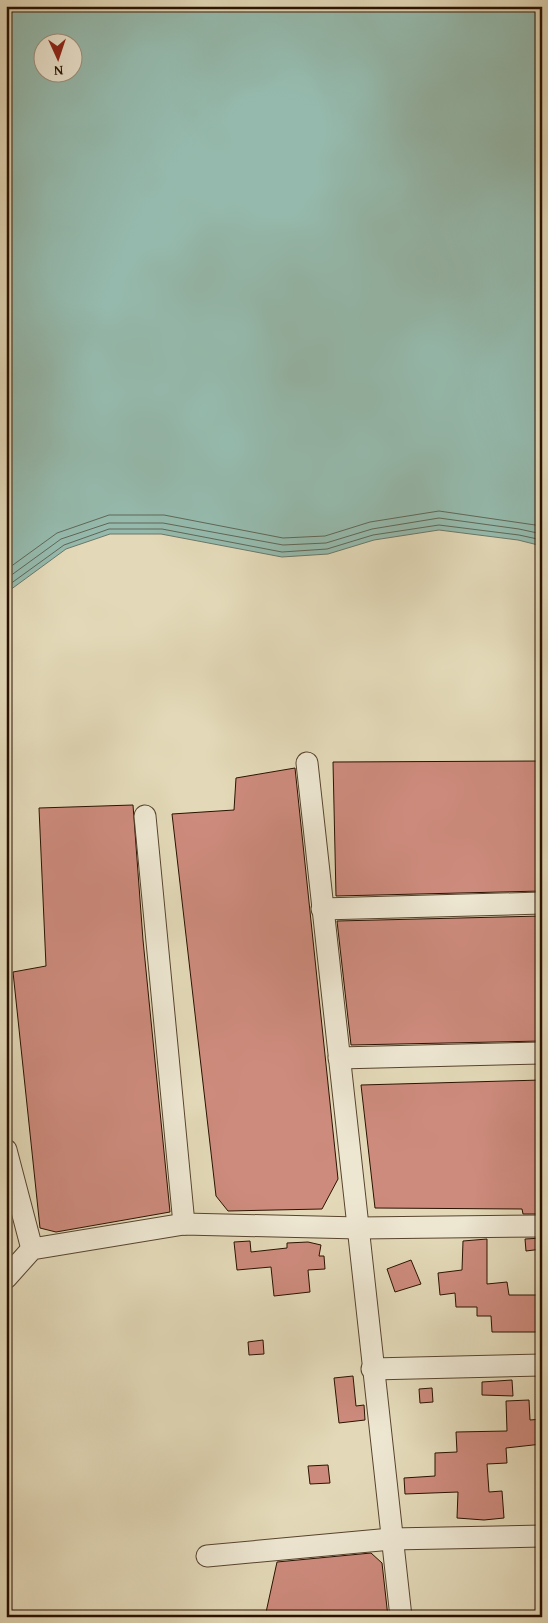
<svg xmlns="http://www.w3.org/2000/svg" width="548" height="1623" font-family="'Gentium Book Plus',serif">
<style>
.water{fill:#95baad;stroke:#6a7768;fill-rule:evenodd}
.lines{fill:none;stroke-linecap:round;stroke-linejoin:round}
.shore{stroke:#606656;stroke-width:1}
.building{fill:#cd8b7d;stroke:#2a1200}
.minor-casing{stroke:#58442e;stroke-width:23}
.minor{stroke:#ede6d1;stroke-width:21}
</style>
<rect width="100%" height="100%" fill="#e3d9b8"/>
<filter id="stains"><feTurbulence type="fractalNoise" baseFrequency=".004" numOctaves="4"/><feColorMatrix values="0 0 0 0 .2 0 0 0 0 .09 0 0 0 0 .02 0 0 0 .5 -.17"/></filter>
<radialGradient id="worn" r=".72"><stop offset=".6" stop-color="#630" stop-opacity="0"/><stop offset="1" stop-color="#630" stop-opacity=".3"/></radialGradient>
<!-- water -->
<path class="water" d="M6,6H542V546L518,540L439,530L374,540L328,554L282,557L161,534H110L66,549L6,593ZM42,42H72V72H42Z"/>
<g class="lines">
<!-- shore -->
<g class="shore">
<path d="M6,570L57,533L109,515H164L283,538L325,536L370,522L439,511L542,526"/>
<path d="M6,579L61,539L109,523H163L283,545L326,543L372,529L439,518L519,529L542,534"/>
<path d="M6,587L64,545L109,529H162L282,552L327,549L373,535L439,525L519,535L542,540"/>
</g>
</g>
<!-- building -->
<g class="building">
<path d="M542,761V891L336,896L333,762Z"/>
<path d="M295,768L338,1179L322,1209L228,1211L216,1196L172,814L234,810L236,778Z"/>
<path d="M133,805L143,940L170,1212L56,1232L40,1228L13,972L46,966L39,808Z"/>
<path d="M542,916V1041L351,1045L337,921Z"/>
<path d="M542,1080V1214H523L522,1209L375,1208L361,1085Z"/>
<path d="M542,1238V1249L526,1251L525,1239Z"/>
<path d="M487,1239V1284L507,1282L509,1295H537V1319H542V1332H492L491,1316H477V1307H456L455,1293L440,1295L438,1273L462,1270L463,1241Z"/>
<path d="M250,1241L251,1252L287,1248V1243L308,1242L321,1245L319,1256H324L325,1269L308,1270L310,1292L274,1296L271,1267L237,1270L234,1242Z"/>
<path d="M411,1260L421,1284L395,1292L387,1269Z"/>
<path d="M263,1340L264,1354L249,1355L248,1342Z"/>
<path d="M353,1376L356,1406L364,1405L365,1420L339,1423L334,1378Z"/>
<path d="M512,1380L513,1396L482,1395V1382Z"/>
<path d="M432,1388L433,1402L420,1403L419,1389Z"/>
<path d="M529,1400L530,1420L542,1419V1444L506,1448L507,1463L487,1464L489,1492L502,1491L504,1518L484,1520L457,1518L458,1492L405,1494L404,1478L435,1476V1453L457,1452L456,1432L507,1431L506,1401Z"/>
<path d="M328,1465L330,1483L310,1484L308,1466Z"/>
<path d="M371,1553L382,1563L388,1617H265L277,1562Z"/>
</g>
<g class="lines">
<defs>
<g id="minor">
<path d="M307,763L401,1617"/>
<path d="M145,816L184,1224"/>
<path d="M322,909L542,903"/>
<path d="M339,1058L542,1053"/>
<path d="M6,1150L32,1249"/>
<path d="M6,1278L32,1249L184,1224L359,1228L542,1226"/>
<path d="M372,1369L542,1365"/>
<path d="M207,1556L391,1539L542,1536"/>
</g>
</defs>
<!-- minor casing -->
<use href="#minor" class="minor-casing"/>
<!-- minor -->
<use href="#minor" class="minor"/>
</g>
<!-- margin -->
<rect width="548" height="1623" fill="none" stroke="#e3d9b8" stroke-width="25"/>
<rect x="8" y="8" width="533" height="1608" fill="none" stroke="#2a1200" stroke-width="2.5"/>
<rect x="12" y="12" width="523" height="1598" fill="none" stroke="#2a1200"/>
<!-- north arrow -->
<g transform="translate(58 58) rotate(177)"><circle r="24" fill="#ede6d1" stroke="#9f917d"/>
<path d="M0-4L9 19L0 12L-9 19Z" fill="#8f2418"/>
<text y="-8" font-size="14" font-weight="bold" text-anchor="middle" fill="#2a1200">N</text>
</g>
<rect width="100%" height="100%" filter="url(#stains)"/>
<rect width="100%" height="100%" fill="url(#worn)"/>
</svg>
